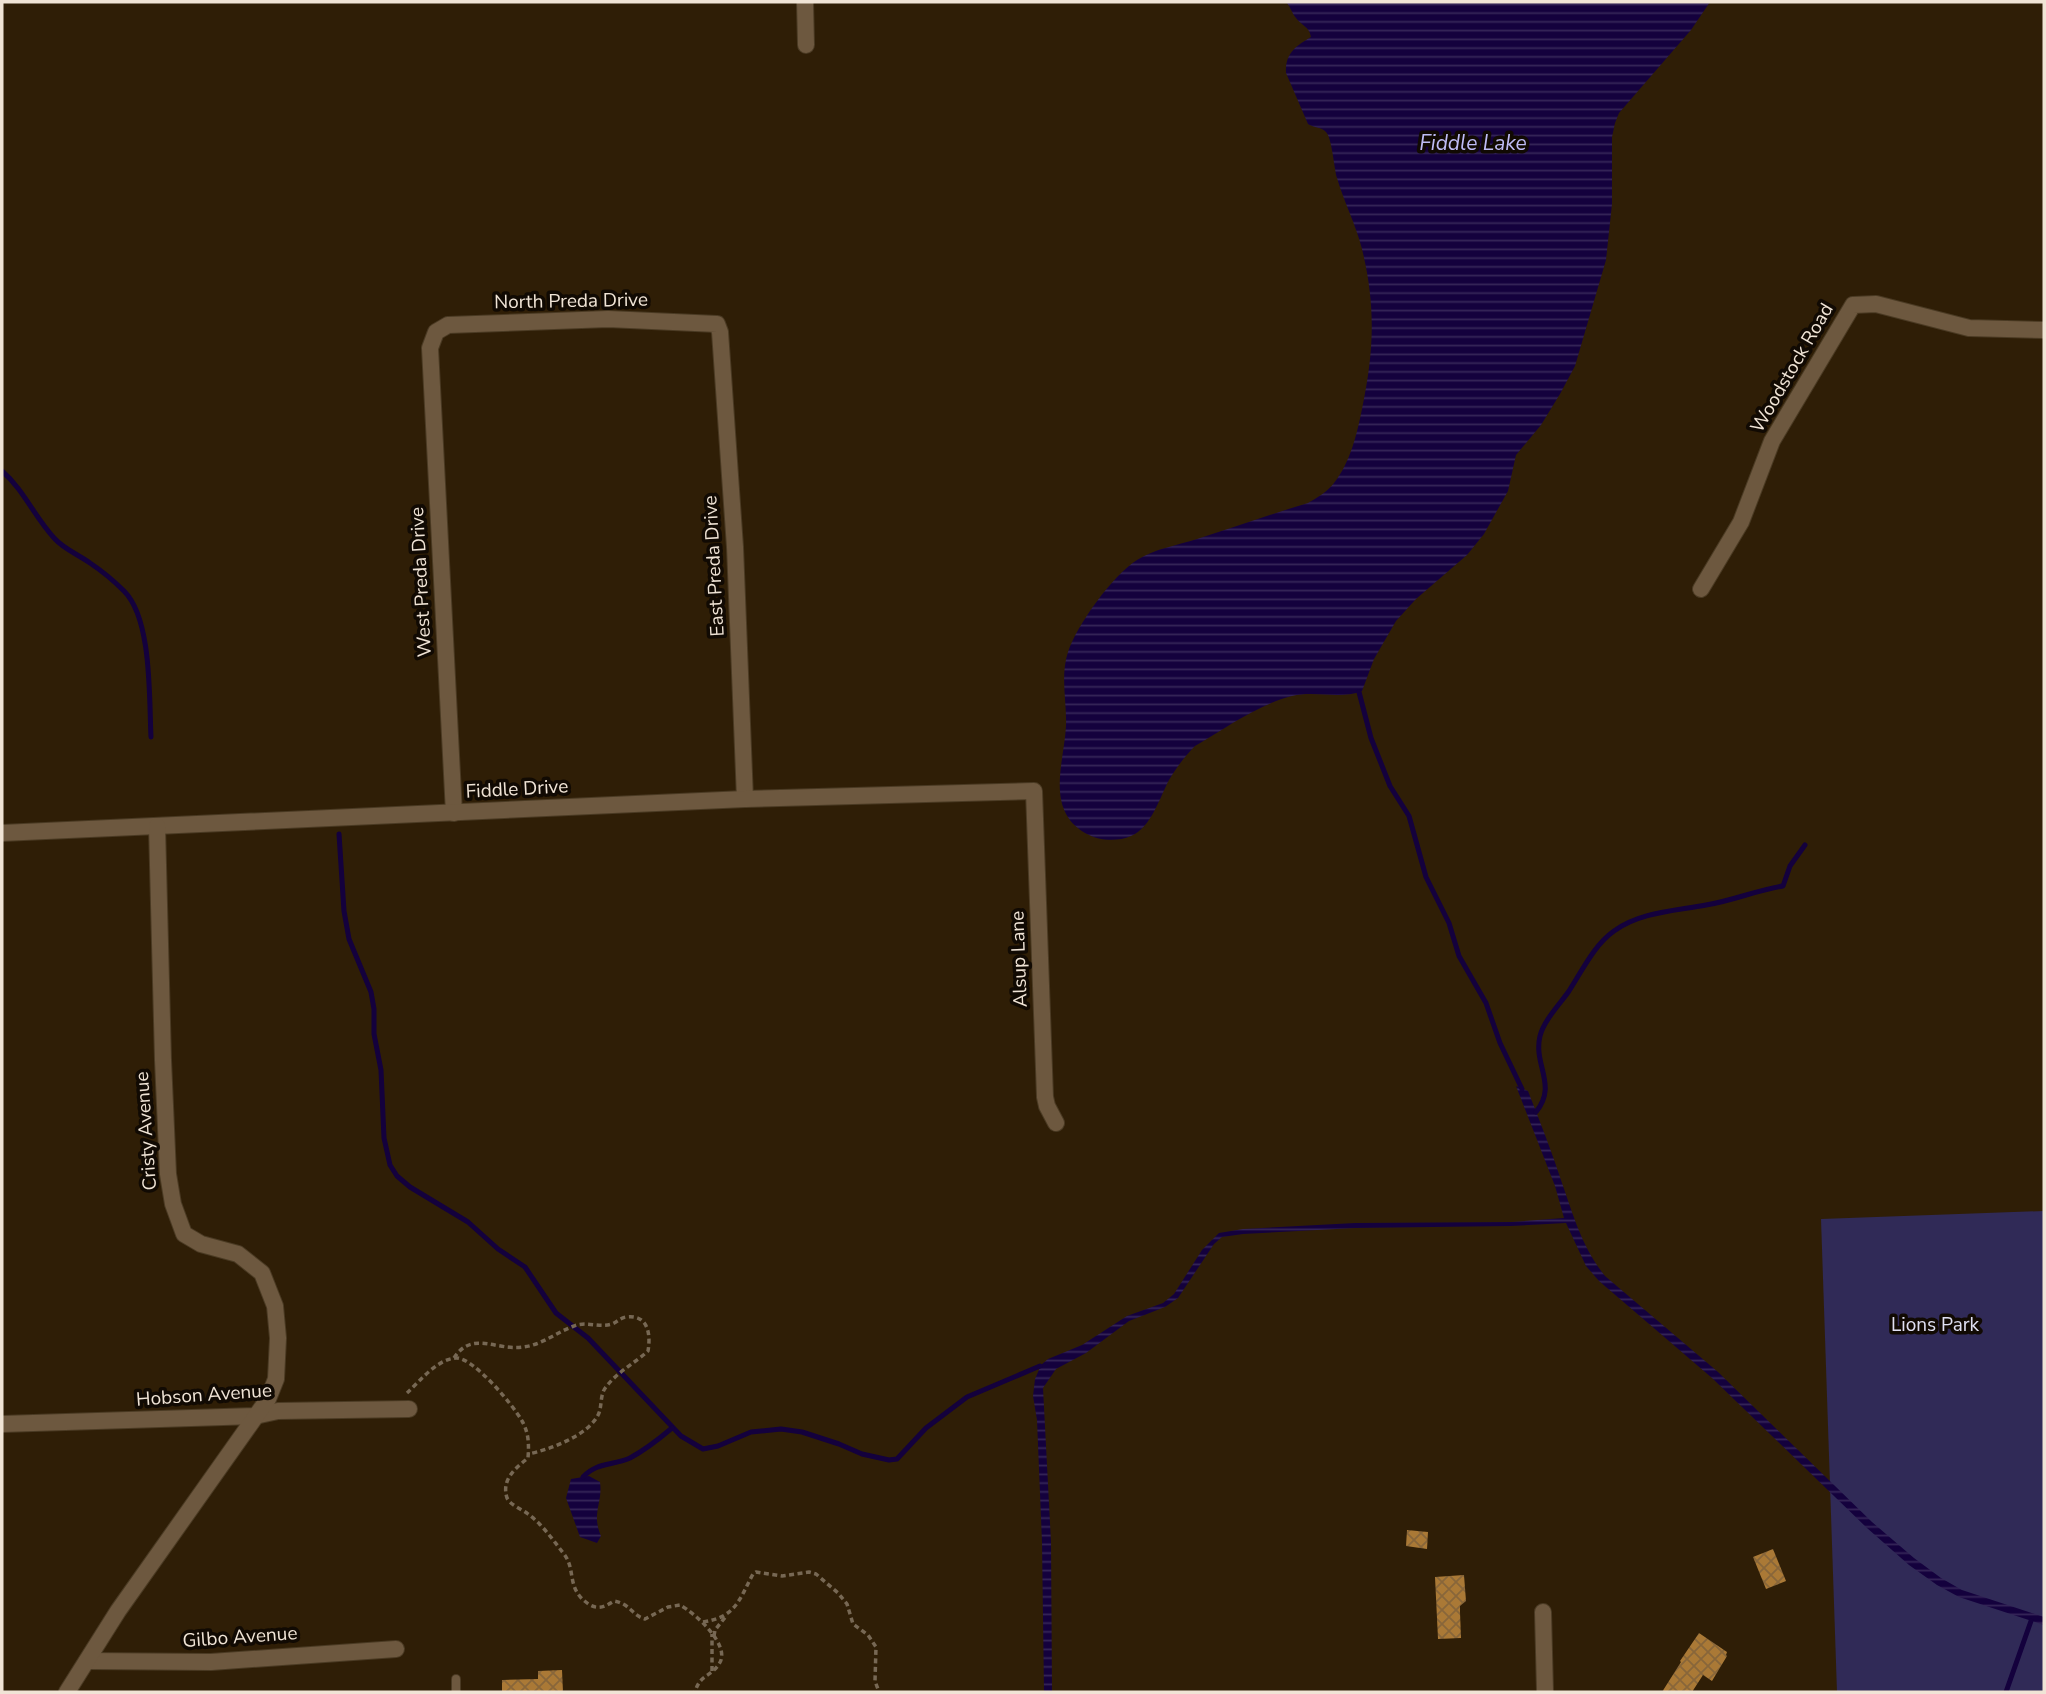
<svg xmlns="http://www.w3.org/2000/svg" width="2046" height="1694" font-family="'Nunito Sans',sans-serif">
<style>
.park{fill:#302a57}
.water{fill:url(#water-rules)}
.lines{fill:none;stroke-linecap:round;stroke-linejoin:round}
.stream{stroke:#14013d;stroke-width:5}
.building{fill:url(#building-cross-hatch)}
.lane-casing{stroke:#4a3a23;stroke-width:10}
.street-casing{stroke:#4a3a23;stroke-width:18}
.path{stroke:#776854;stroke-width:3.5;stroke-dasharray:5 3.5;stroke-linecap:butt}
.lane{stroke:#6d583f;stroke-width:8}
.street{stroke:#6d583f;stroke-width:16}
.labels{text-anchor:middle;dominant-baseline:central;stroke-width:7;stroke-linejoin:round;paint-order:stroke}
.street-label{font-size:19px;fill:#f0e4d6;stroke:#110a03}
.park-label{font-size:19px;fill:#e0e0f3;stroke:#110a03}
.water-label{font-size:21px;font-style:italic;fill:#bfbcf5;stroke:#110a03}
</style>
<defs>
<pattern id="water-rules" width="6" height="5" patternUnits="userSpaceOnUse" patternTransform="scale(1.75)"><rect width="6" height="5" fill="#14013d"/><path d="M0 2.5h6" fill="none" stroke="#362658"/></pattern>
<pattern id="building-cross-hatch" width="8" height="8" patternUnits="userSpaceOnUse" patternTransform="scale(1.75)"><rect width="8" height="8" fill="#aa7936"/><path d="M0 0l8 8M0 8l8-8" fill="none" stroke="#88663a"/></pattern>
</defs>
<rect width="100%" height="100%" fill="#2f1e06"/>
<!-- park -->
<path class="park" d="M2044,1211V1692H1837L1821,1219Z"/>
<!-- water -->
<g class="water">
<path d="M1286,2H1710L1691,30L1619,113L1615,123L1612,137V204L1606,260L1575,366L1560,394L1541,425L1516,455L1508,491L1484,534L1467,555L1416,599L1396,621L1374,659L1362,691C1339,700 1316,690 1292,696C1257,705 1226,728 1195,746C1185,756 1176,768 1169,780C1160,797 1151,828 1131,836C1117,842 1099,841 1085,833C1045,809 1064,763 1066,726C1067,702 1060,676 1068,652C1077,625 1112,576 1137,560C1154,549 1178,545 1197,539C1234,527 1271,514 1308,503C1317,498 1327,492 1334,483C1350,463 1357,434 1362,409C1374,352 1376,306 1362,249C1356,225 1344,202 1337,178C1334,168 1332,138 1326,132C1322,127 1314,128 1308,124L1286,73C1285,53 1296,46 1311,37C1309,26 1302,26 1296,18C1291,12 1291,7 1286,2Z"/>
<path d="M1516,1086L1528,1091C1540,1122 1552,1152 1562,1183C1574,1217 1582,1247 1605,1276L1718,1372L1872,1522L1914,1558L1941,1578L1962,1590L2044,1617V1625L1959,1597L1937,1585L1909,1565L1867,1528L1712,1378L1599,1281L1586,1266L1566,1223L1511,1226L1355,1228L1243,1234L1222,1237L1214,1244L1178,1298L1165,1307L1129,1321L1086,1353L1056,1369L1043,1388L1051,1542L1052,1692H1044L1042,1542L1037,1420L1033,1396L1035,1379L1041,1365L1048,1359L1082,1345L1127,1316L1163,1303L1174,1294L1202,1250L1219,1233L1243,1229L1355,1223L1512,1222L1564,1218L1555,1186Z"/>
<path d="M589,1476L600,1482C603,1503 591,1513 601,1536L597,1543L580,1537L566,1498L571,1479Z"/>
</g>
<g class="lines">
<!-- stream -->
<g class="stream">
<path d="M2,471C24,490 35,518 55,539C64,549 79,555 90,563C102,571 114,581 124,591C152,619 149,697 151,737"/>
<path d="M1359,692L1371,738L1390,786L1409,816L1426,877L1449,923L1459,956L1486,1003L1500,1043L1522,1089"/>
<path d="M339,834L344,911L349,939L371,992L374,1009V1034L381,1070L384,1138L390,1165L397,1176L410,1187L468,1222L498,1249L525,1267L556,1313L588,1338L681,1436L703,1449L718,1446L751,1432L781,1429L802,1432L839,1444L862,1454L889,1460L897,1459L926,1428L967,1397L1040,1366"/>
<path d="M1536,1112C1558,1085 1533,1065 1540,1036C1544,1020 1560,1004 1569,991C1582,971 1594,945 1614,931C1640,912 1675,911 1706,905C1732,901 1757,890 1783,886L1790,866L1805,845"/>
<path d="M583,1477C597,1462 612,1466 630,1458C645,1450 659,1439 672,1428"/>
<path d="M2006,1692L2031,1621"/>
</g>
</g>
<!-- building -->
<g class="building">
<path d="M1407,1530L1428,1532L1427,1549L1406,1546Z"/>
<path d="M1773,1549L1786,1581L1766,1589L1753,1557Z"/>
<path d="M1464,1575L1466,1601L1460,1606V1612L1461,1638L1438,1639L1435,1577Z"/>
<path d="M1699,1633L1727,1652L1726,1655L1727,1656L1712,1681L1703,1675L1692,1692H1662L1681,1662L1680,1661Z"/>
<path d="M562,1670L563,1692H502V1680L538,1679V1671Z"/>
</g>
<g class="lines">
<defs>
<path id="lane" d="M456,1679V1692"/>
<g id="street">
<path d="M805,2L806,45"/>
<path d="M1701,589L1741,522L1772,441L1853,305L1876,304L1969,328L2044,330"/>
<path d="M454,813L430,348L436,332L448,325L608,319L717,324L720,332L735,547L745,799"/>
<path d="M2,833L745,799L1034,791L1045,1097L1047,1106L1056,1123"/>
<path d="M2,1424L255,1416L278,1411L409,1409"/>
<path d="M1543,1612L1545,1692"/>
<path d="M87,1661L211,1662L396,1649"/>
<path d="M67,1692L118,1611L268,1399L276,1379L278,1338L275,1306L262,1273L238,1254L201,1244L184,1234L173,1204L168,1174L163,1060L157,826"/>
</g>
</defs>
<!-- lane casing -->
<use href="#lane" class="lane-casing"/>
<!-- street casing -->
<use href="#street" class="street-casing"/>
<!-- path -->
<g class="path">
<path d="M454,1358C472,1330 496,1351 523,1347C542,1345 557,1332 574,1326C586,1321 600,1328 612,1324C617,1322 620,1318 626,1317C648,1314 651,1334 648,1351C635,1363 617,1372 606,1387C600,1394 602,1405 599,1413C590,1435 549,1450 528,1454"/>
<path d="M407,1393C420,1381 437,1359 456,1358C473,1357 514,1406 522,1421C529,1433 529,1445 528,1458C516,1468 501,1479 507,1498C510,1505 522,1509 528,1514C542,1524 553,1540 564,1554C577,1571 565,1589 590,1605C599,1610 606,1606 614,1601C631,1604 631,1615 645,1619L668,1607L680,1605C695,1613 732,1646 719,1664C711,1677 700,1674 695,1692"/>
<path d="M703,1622C736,1617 739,1600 753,1574L756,1572L782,1576L809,1572L816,1574L838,1593L847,1604L853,1624L868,1635L876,1647L875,1681L879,1692"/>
<path d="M714,1636L715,1630L727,1615"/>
<path d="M712,1671V1634"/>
</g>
<!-- lane -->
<use href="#lane" class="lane"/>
<!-- street -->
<use href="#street" class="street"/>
</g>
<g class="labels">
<!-- street labels -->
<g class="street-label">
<text transform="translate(571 301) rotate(-1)">North Preda Drive</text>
<text transform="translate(1792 368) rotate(-60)">Woodstock Road</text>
<text transform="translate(714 566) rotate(-93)">East Preda Drive</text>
<text transform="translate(421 582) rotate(-93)">West Preda Drive</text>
<text transform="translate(517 789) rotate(-3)">Fiddle Drive</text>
<text transform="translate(1019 959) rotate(-92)">Alsup Lane</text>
<text transform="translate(146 1131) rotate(-94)">Cristy Avenue</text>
<text transform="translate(204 1395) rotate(-4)">Hobson Avenue</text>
<text transform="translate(240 1637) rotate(-4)">Gilbo Avenue</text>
</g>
<!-- park labels -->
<g class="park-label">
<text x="1935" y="1325">Lions Park</text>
</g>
<!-- water labels -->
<g class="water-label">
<text x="1473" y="143">Fiddle Lake</text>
</g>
</g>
<!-- border -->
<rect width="2046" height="1694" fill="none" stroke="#f0e4d6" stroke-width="7"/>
</svg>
